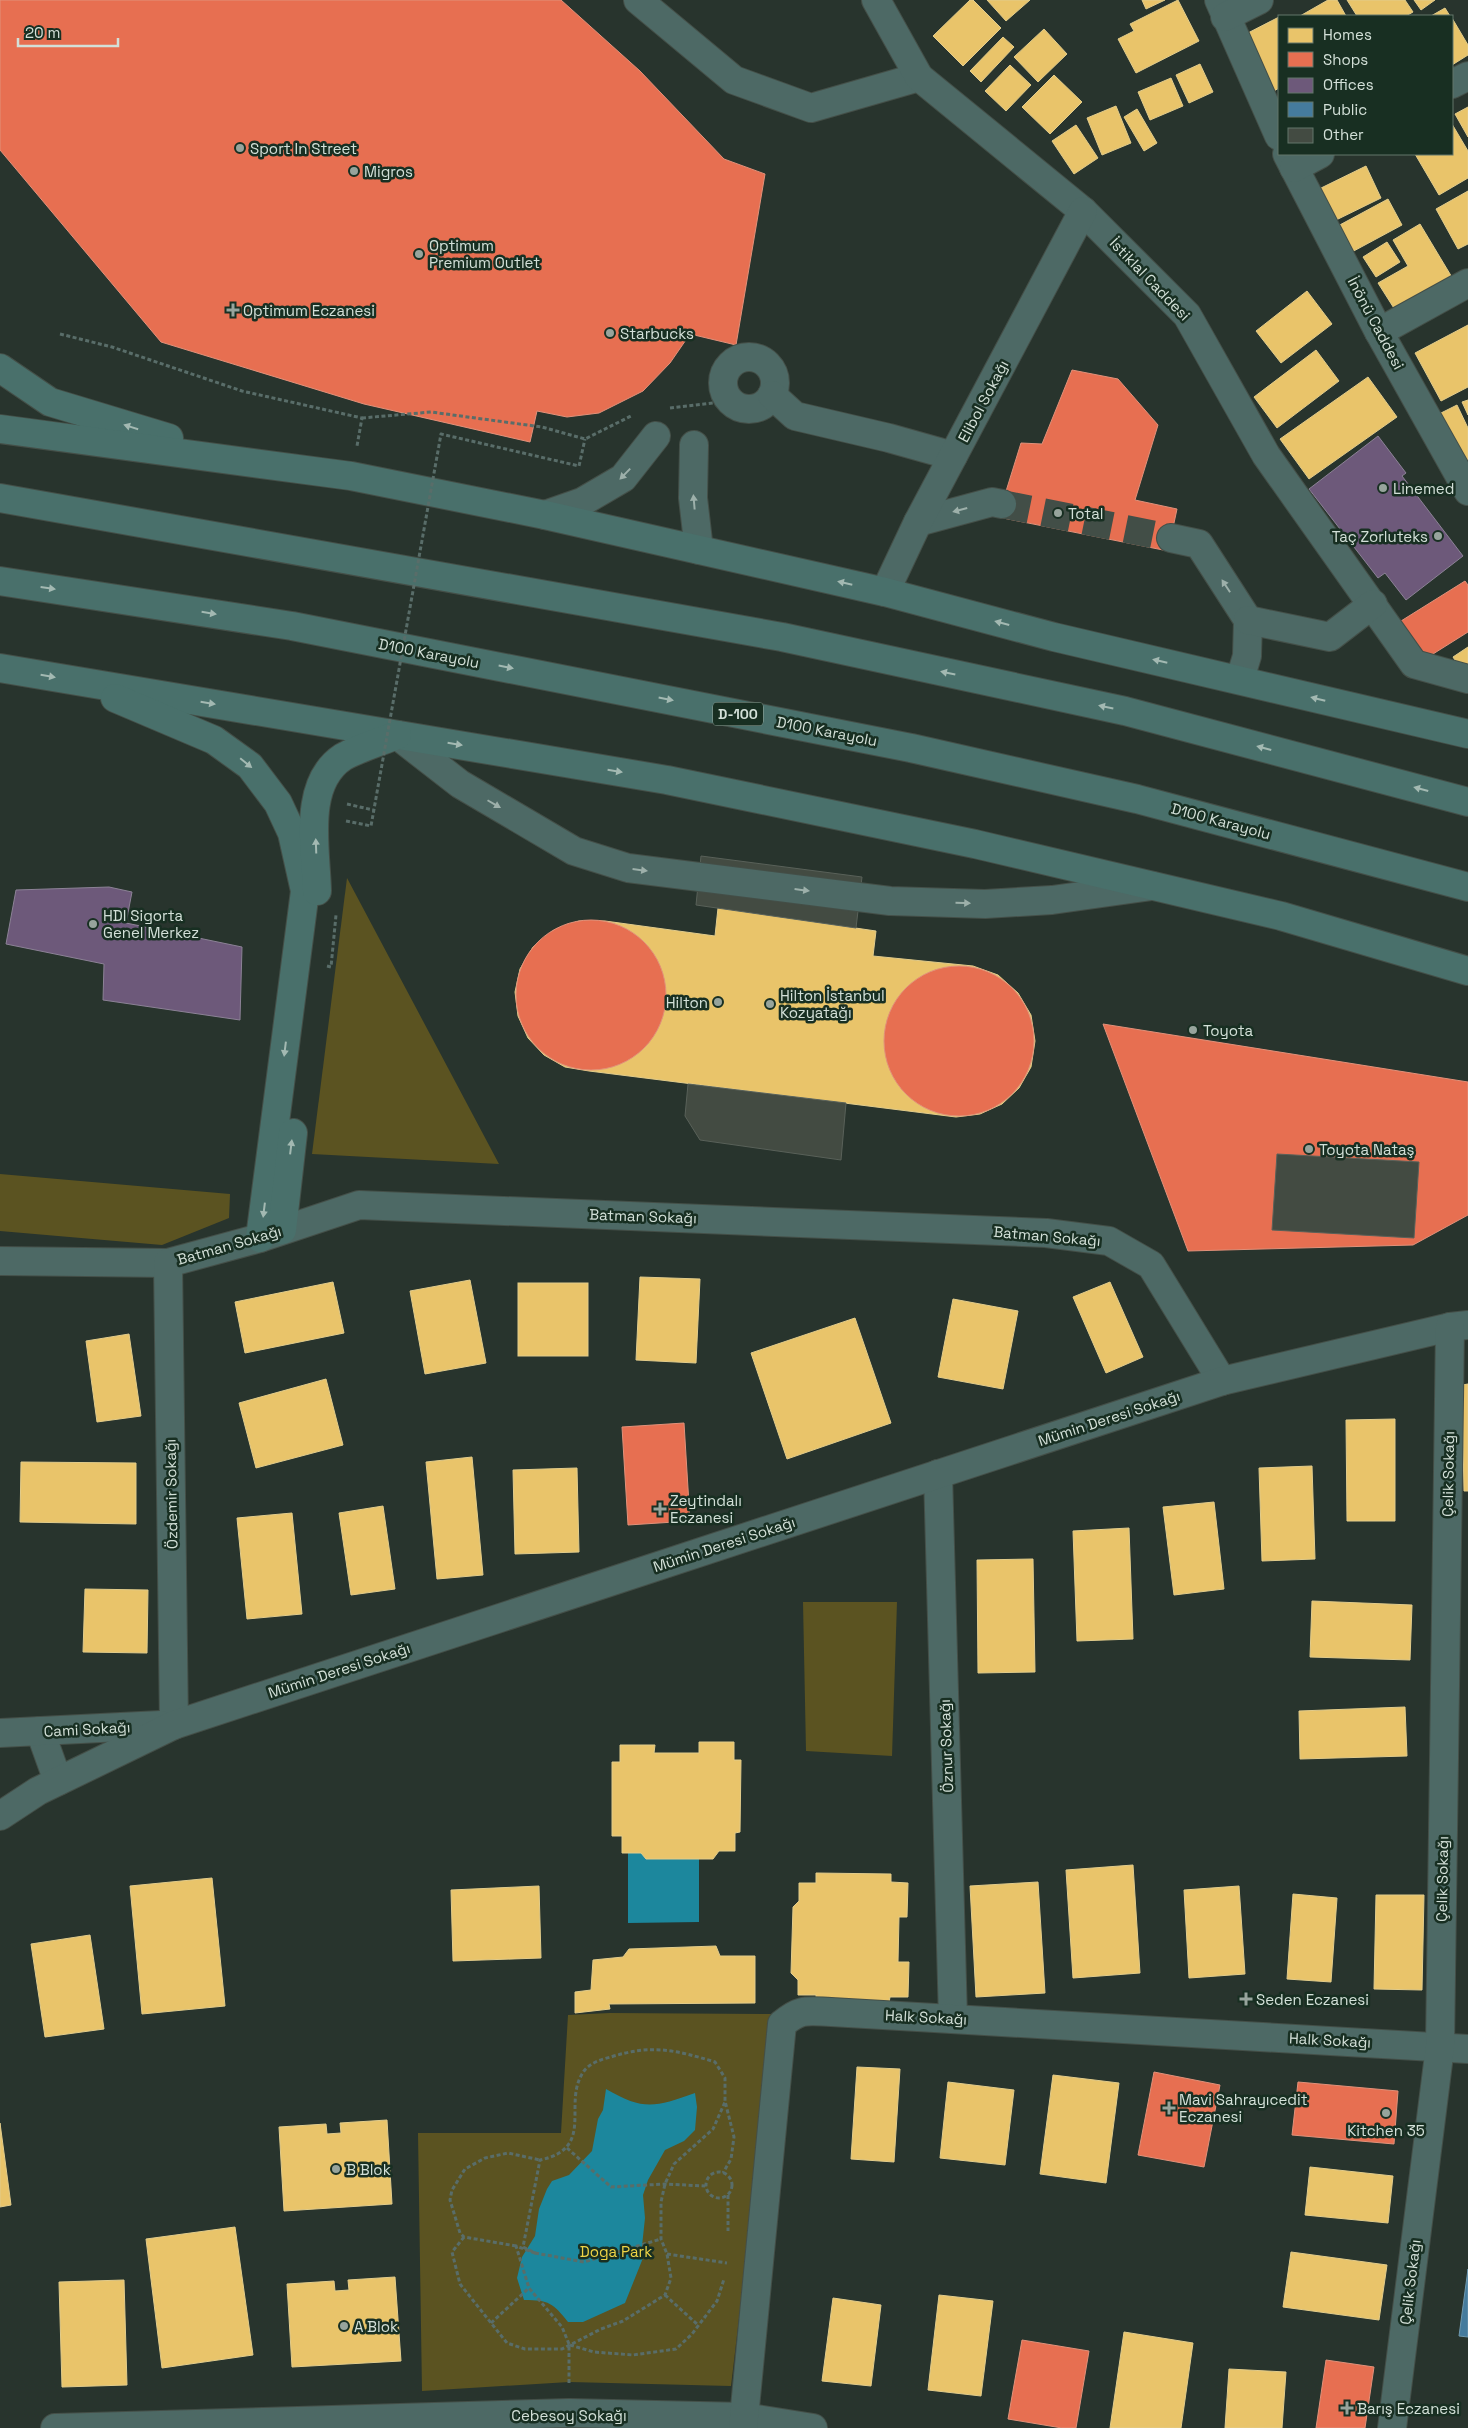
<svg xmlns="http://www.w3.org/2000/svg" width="1468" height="2428" font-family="'Space Grotesk',sans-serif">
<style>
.green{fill:#5b5321}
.water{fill:#1c879d}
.homes{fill:#e9c46a;stroke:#e2cc8b}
.shops{fill:#e76f51;stroke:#e1917a}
.offices{fill:#6d597a;stroke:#8c8296}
.public{fill:#457b9d;stroke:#7099af}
.building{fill:#434b42;stroke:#596159}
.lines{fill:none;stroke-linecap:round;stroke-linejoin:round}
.minor-tunnel{stroke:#424e47;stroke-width:28;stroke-dasharray:28 14;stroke-linecap:butt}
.minor-casing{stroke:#444f48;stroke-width:30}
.highway-casing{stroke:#444f48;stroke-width:30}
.path{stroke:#596d69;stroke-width:3;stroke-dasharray:4 2.5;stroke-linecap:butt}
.minor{stroke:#4d6965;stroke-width:28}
.highway{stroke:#49706b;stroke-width:28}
.path-bridge{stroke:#596d69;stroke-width:3;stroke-dasharray:4 2.5;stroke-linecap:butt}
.oneway{fill:#a3b9b2}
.oneway2{fill:#9db0aa}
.poi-dot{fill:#97a49c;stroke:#182f22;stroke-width:2}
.labels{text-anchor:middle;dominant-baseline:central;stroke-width:5;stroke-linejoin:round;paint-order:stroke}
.shield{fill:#182f22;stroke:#9baba1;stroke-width:1}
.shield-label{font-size:14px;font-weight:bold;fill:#d3e0d8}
.poi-label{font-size:15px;fill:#d3e0d8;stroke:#182f22;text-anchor:start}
.street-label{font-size:15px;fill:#d3e0d8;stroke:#182f22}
.park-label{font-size:15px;fill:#efd446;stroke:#182f22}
</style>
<rect width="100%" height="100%" fill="#28342d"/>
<!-- green -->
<g class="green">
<path d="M347,878L499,1164L312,1154Z"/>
<path d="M0,1174L230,1194L229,1218L162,1245L0,1231Z"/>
<path d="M803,1602H897L892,1756L806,1751Z"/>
<path d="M610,2013L775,2014L731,2386L569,2382L422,2391L418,2133H561L568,2015Z"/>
</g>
<!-- water -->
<g class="water">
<path d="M628,1833L699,1835V1922L628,1923Z"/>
<path d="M606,2089C644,2111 655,2107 695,2093L697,2107L695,2130L684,2141L665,2150L648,2180L643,2195L645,2218L642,2246L643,2258L625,2303L583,2322H568C553,2303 549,2300 524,2300L517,2278L522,2257L535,2236L539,2209L547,2189L552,2181L569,2175L592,2151L598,2119L603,2110Z"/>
</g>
<!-- homes -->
<g class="homes">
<path d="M970,0H973L1001,28L963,66L933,36Z"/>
<path d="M987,0H1030L1006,21Z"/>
<path d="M1142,0H1165L1146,9Z"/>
<path d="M1178,0L1199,41L1136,73L1118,39L1134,31L1130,24Z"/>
<path d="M1328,0H1337L1346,16H1300Z"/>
<path d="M1347,0H1405L1413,12L1406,16H1357Z"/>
<path d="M1414,0H1435L1421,10Z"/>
<path d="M1445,8L1450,16H1431Z"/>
<path d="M1279,17V88L1274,91L1244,35Z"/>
<path d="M1452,18L1468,45V55L1452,65Z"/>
<path d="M1044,29L1067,54L1038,82L1014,57Z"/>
<path d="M1003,37L1014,47L981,82L970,71Z"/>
<path d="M1200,64L1213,92L1189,103L1176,75Z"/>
<path d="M1010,65L1031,85L1006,111L985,91Z"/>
<path d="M1054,75L1082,102L1050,134L1022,107Z"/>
<path d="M1171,78L1183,106L1150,120L1138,92Z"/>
<path d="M1116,106L1131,143L1102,155L1087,118Z"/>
<path d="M1468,107V137L1455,114Z"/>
<path d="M1137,109L1157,143L1144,151L1124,117Z"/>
<path d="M1452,124L1468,151V178L1439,195L1415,154H1452Z"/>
<path d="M1076,125L1098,158L1074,174L1052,141Z"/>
<path d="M1366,166L1381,198L1332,222L1317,190Z"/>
<path d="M1468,191V244L1458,249L1436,209Z"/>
<path d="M1388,199L1402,225L1350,253L1336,227Z"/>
<path d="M1420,224L1453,279L1397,313L1378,283L1408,266L1393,240Z"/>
<path d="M1387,242L1400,262L1376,277L1363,257Z"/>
<path d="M1307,291L1332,324L1281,363L1256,331Z"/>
<path d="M1468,325V387L1441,401L1415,353Z"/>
<path d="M1316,350L1339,381L1277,428L1254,397Z"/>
<path d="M1368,377L1397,417L1309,479L1280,439Z"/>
<path d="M1468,400V415L1462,402Z"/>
<path d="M1457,405L1468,428V461L1461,464L1437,415Z"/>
<path d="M1468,647V667L1462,671L1453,657Z"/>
<path d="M718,908L876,931L873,956L973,966L998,975L1018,993L1031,1015L1035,1041L1031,1067L1019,1088L1002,1104L980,1114L956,1117L589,1071L565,1067L544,1055L528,1038L518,1016L515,992L520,969L533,947L554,930L579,921H605L715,936Z"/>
<path d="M640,1277L700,1279L696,1363L636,1360Z"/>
<path d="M470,1280L486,1363L425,1374L410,1291Z"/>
<path d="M333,1282L344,1333L245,1353L235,1302Z"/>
<path d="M1110,1282L1143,1357L1106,1373L1073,1297Z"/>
<rect x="518" y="1283" width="70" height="73"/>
<path d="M953,1299L1018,1311L1003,1389L938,1377Z"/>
<path d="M855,1318L891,1423L787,1459L751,1353Z"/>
<path d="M129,1334L141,1416L97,1422L86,1341Z"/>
<path d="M326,1379L343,1445L256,1468L239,1403Z"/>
<path d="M1468,1384V1491H1464L1462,1385Z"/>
<path d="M1395,1419V1521H1347L1346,1420Z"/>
<path d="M472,1457L483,1575L437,1579L426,1462Z"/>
<path d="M21,1462L136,1463V1524L20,1522Z"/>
<path d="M1312,1466L1315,1559L1262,1561L1259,1468Z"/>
<path d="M577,1468L579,1552L515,1554L513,1470Z"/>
<path d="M1214,1502L1224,1589L1174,1595L1163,1507Z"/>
<path d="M383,1506L395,1589L351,1595L339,1513Z"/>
<path d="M292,1513L302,1614L247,1619L237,1518Z"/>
<path d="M1129,1528L1133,1639L1077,1641L1073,1531Z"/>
<path d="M1033,1559L1035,1672L978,1673L977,1560Z"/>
<path d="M85,1589L148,1590L147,1653L83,1652Z"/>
<path d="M1312,1601L1412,1605L1410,1660L1310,1657Z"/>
<path d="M1405,1707L1407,1756L1300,1759L1299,1711Z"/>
<path d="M699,1742H734V1760H741L740,1832L735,1833V1851H719L713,1859H646L641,1853H622V1836H612V1762H620V1745H655L654,1753H699Z"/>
<path d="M1133,1865L1140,1973L1073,1978L1066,1870Z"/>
<path d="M816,1873L891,1874V1882L908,1883L907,1917H899L898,1962H909L908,1997H890L889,2003L816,2001V1995H798V1980L791,1973L793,1907L799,1901V1883H816Z"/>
<path d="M212,1878L225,2006L142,2014L130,1886Z"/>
<path d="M1038,1882L1045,1993L976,1997L970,1886Z"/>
<path d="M539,1886L541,1958L453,1961L451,1890Z"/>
<path d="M1239,1886L1245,1974L1189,1978L1184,1890Z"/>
<path d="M1293,1894L1337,1898L1331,1982L1287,1979Z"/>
<path d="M1376,1895H1424L1422,1990L1374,1989Z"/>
<path d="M90,1935L104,2029L45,2037L31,1944Z"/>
<path d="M716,1946L720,1956H755V2003L609,2004L610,2009L575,2013V1992L591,1990L593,1960L623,1957L629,1949Z"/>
<path d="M857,2067L900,2069L894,2162L851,2159Z"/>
<path d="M1053,2075L1119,2083L1106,2183L1040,2174Z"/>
<path d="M948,2082L1014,2090L1005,2165L940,2158Z"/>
<path d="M387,2120L392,2204L284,2211L279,2127L326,2124L327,2134L341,2133L340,2123Z"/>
<path d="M0,2123L11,2205L0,2207Z"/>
<path d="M1310,2167L1393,2176L1388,2223L1305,2215Z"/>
<path d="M235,2227L253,2355L162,2368L146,2239Z"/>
<path d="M1291,2252L1387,2265L1379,2320L1283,2307Z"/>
<path d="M395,2277L401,2361L292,2367L287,2284L334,2281L335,2291L349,2290L348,2280Z"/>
<path d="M124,2280L127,2385L62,2387L59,2282Z"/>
<path d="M939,2295L993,2301L981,2396L928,2390Z"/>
<path d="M833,2298L881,2305L871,2386L822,2381Z"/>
<path d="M1124,2332L1193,2343L1181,2428H1110Z"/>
<path d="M1229,2369L1286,2372L1282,2428H1225Z"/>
</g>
<!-- shops -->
<g class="shops">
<path d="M0,0H561L640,71L724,159L765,174L736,345L690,334L670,363L643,391L599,413L567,417L537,411L530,442L364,404L161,342L0,150Z"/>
<path d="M1072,370L1118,379L1158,425L1135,500L1177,509L1168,551L998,517L1021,443L1042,444Z"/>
<path d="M1465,581L1468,585V632L1425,659L1401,621Z"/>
<circle cx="591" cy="995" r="75"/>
<circle cx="959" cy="1041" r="75"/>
<path d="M1103,1024L1468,1082V1215L1413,1245L1188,1251Z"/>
<path d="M684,1423L690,1521L628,1525L622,1427Z"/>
<path d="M1154,2072L1220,2085L1204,2167L1138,2155Z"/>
<path d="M1298,2082L1398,2091L1394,2144L1292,2135Z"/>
<path d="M1022,2340L1089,2351L1076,2428H1062L1008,2419Z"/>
<path d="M1326,2360L1374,2367L1365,2428H1316Z"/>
</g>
<!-- offices -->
<g class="offices">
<path d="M1378,436L1406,473L1402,476L1463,556L1406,600L1385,573L1378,578L1309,489Z"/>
<path d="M109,887L132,892L126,923L242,947L240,1020L103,1000L104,964L6,944L16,890Z"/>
</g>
<!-- public -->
<path class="public" d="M1468,2269V2337L1459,2336Z"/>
<!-- building -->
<g class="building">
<path d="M701,856L862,877L856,928L696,905Z"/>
<path d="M688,1084L846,1103L841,1160L700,1140L685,1116Z"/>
<path d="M1277,1154L1419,1162L1414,1238L1272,1230Z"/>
</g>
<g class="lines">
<!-- minor-tunnel -->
<path class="minor-tunnel" d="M1002,504L1171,538"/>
<defs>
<g id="minor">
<path d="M638,0L734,80L811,108L919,77"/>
<path d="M876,0L919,77L1083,211L1187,315L1266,455L1414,664L1468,679"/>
<path d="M1219,0L1279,136"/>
<path d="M1225,17L1259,0"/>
<path d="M1452,84L1468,76"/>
<path d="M1287,154L1379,332L1468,491"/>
<path d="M1294,168L1320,154"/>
<path d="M1379,332L1468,283"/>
<circle cx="749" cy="383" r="26"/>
<path d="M772,395L795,416L889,438L953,456"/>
<path d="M694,445L693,498L699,550"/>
<path d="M545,515L582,502L623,478L656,436"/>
<path d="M918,522L992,502L1002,504"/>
<path d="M1171,538L1199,544L1248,620L1247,656L1240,679"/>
<path d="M885,592L918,522L1083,211"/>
<path d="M1248,620L1330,637L1373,604"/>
<path d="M397,735L460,784L574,851L628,868L890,901L985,904L1052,900L1152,886"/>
<path d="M0,1261L168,1263L260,1238L359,1205L1046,1233L1109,1241L1151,1265L1222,1381"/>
<path d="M168,1263L174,1725"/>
<path d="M938,1474L953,2019"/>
<path d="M40,1731L58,1781"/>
<path d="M0,1733L161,1725"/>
<path d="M0,1816L38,1791L174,1725L1222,1381L1450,1327L1468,1325"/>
<path d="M55,2428L569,2413L744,2417L813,2428"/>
<path d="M743,2428L782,2024C801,2008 807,2011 831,2012L1468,2049"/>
<path d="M1392,2428L1440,2047L1450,1327"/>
</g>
<g id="highway">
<path d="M0,368L50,402L169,438"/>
<path d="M0,429L351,476L545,515L885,592L1054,637L1468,734"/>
<path d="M0,498L782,637L1125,711L1468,802"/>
<path d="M0,581L292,626L911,748L1137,799L1468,887"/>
<path d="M0,668L667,780L975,844L1281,916L1468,971"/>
<path d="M115,698L214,740L250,766L278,803L292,833L305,891L260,1238"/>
<path d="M317,891C316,849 302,784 343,757C359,748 380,742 397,735"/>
<path d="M282,1230L293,1133"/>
</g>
</defs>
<!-- minor casing -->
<use href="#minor" class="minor-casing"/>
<!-- highway casing -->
<use href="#highway" class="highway-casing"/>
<!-- path -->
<g class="path">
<path d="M60,334L112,347L242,391L362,418L357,446"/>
<path d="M670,408L729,401"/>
<path d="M362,418L431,412L542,427L585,439L631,416"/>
<path d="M347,804L373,810"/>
<path d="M327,966L331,967L336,915"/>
<path d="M567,2148L611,2187L665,2184L705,2186"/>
<circle cx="719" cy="2185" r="13"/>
<path d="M728,2195V2231"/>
<path d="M464,2237L452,2252L460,2284L507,2343L525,2349H562L601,2329L623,2321L665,2295L671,2278L667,2254L661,2239V2202L665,2184L674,2164L713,2129L725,2102"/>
<path d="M516,2246L464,2237L460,2233L450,2200L452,2190L465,2169L485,2158L508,2153L540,2160"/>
<path d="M535,2253L584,2262L661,2239"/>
<path d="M667,2254L727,2263"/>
<path d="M665,2295L698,2325"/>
<path d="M491,2323L529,2288"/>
<path d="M570,2345L594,2352L633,2355L676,2349L692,2334L717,2301L724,2279"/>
<path d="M569,2383V2344L562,2327L529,2288L516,2246L535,2253L523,2247L540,2160C597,2148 561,2103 584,2071C590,2063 602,2059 611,2057C651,2044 676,2050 715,2062L725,2078V2101L734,2137L731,2159L723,2173"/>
</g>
<!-- minor -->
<use href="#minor" class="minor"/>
<!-- highway -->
<use href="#highway" class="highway"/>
<!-- path-bridge -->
<path class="path-bridge" d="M346,821L371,826L441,434L579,466L585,439"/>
</g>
<!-- one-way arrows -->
<defs><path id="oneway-solid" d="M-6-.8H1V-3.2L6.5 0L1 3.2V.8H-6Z" transform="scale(1.25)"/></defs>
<g class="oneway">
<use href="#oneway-solid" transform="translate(131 427) rotate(-163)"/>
<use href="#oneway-solid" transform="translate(845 583) rotate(-167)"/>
<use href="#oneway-solid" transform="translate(48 588) rotate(8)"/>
<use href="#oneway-solid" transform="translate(209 613) rotate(9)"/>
<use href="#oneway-solid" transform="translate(1002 623) rotate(-165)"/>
<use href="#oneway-solid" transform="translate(1160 661) rotate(-167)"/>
<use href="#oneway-solid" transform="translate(506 667) rotate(11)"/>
<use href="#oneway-solid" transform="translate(948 673) rotate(-168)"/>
<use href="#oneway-solid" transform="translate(48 676) rotate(10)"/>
<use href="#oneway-solid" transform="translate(666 699) rotate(11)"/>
<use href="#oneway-solid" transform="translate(1318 699) rotate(-166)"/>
<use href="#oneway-solid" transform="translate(208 703) rotate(9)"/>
<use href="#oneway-solid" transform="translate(1106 707) rotate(-168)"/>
<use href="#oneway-solid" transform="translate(455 744) rotate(9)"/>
<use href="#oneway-solid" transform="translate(1264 748) rotate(-165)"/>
<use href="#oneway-solid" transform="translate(246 763) rotate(39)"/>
<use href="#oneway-solid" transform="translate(615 771) rotate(9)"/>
<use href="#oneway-solid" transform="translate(1421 789) rotate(-165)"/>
<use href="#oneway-solid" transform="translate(316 846) rotate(-92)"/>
<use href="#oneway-solid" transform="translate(285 1049) rotate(97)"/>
<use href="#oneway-solid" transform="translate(291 1147) rotate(-83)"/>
<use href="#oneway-solid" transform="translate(264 1210) rotate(97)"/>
</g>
<g class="oneway2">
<use href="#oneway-solid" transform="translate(625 474) rotate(134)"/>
<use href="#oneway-solid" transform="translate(694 502) rotate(-95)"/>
<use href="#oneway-solid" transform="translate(960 510) rotate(165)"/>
<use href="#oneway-solid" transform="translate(1226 586) rotate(-123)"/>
<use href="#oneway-solid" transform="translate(494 804) rotate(30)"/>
<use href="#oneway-solid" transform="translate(640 870) rotate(7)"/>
<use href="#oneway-solid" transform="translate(802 890) rotate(7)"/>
<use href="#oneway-solid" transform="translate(963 903) rotate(2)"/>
</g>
<!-- markers -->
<g class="poi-dot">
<circle cx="240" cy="148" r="5"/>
<circle cx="354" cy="171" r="5"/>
<circle cx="419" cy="254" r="5"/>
<path d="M230.5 302.5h5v5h5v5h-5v5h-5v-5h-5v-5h5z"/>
<circle cx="610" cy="333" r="5"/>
<circle cx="1383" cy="488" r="5"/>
<circle cx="1058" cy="513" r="5"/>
<circle cx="1438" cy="536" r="5"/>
<circle cx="93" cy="924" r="5"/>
<circle cx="718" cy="1002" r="5"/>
<circle cx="770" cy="1004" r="5"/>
<circle cx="1193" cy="1030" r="5"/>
<circle cx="1309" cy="1149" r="5"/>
<path d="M657.5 1501.5h5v5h5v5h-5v5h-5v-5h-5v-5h5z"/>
<path d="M1243.5 1991.5h5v5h5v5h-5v5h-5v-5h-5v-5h5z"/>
<path d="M1166.5 2100.5h5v5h5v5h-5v5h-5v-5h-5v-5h5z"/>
<circle cx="1386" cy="2113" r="5"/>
<circle cx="336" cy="2169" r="5"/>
<circle cx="344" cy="2326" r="5"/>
<path d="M1344.5 2400.5h5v5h5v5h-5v5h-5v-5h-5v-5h5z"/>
</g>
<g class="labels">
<!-- shield labels -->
<rect class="shield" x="713" y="702.5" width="50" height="23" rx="4"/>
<g class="shield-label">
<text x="738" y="714">D-100</text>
</g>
<!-- poi labels -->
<g class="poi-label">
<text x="250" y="148">Sport In Street</text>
<text x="364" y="171">Migros</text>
<text x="429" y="245">Optimum<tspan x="429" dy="17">Premium Outlet</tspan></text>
<text x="243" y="310">Optimum Eczanesi</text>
<text x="620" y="333">Starbucks</text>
<text x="1393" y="488">Linemed</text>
<text x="1068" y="513">Total</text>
<text x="1428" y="536" text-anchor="end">Taç Zorluteks</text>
<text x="103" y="915">HDI Sigorta<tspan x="103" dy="17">Genel Merkez</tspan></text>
<text x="780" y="995">Hilton İstanbul<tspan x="780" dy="17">Kozyatağı</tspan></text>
<text x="708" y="1002" text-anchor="end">Hilton</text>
<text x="1203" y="1030">Toyota</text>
<text x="1319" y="1149">Toyota Nataş</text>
<text x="670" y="1500">Zeytindalı<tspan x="670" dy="17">Eczanesi</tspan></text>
<text x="1256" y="1999">Seden Eczanesi</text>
<text x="1179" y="2099">Mavi Sahrayıcedit<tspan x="1179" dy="17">Eczanesi</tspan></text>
<text x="1386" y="2130" text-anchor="middle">Kitchen 35</text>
<text x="346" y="2169">B Blok</text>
<text x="354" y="2326">A Blok</text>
<text x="1357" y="2408">Barış Eczanesi</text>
</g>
<!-- street labels -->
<g class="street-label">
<text transform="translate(1150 279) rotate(46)">İstiklal Caddesi</text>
<text transform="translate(1376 323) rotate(62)">İnönü Caddesi</text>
<text transform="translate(983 401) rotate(-62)">Elibol Sokağı</text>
<text transform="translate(429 653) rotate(11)">D100 Karayolu</text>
<text transform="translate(827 731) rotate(11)">D100 Karayolu</text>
<text transform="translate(1221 821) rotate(15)">D100 Karayolu</text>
<text transform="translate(643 1216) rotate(2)">Batman Sokağı</text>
<text transform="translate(1047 1236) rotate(5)">Batman Sokağı</text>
<text transform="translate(229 1245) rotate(-16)">Batman Sokağı</text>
<text transform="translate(1109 1418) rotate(-18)">Mümin Deresi Sokağı</text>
<text transform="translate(1448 1474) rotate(-89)">Çelik Sokağı</text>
<text transform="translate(171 1494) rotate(-91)">Özdemir Sokağı</text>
<text transform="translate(724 1544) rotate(-18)">Mümin Deresi Sokağı</text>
<text transform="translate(339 1670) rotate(-18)">Mümin Deresi Sokağı</text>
<text transform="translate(87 1729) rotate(-3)">Cami Sokağı</text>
<text transform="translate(946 1746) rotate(-92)">Öznur Sokağı</text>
<text transform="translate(1442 1879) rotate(-89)">Çelik Sokağı</text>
<text transform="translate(926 2017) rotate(3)">Halk Sokağı</text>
<text transform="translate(1330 2040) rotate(3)">Halk Sokağı</text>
<text transform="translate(1410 2282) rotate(-83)">Çelik Sokağı</text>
<text x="569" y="2415">Cebesoy Sokağı</text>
</g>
<!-- park labels -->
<g class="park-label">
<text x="616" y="2251">Doga Park</text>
</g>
</g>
<!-- legend -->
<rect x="1278" y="15" width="175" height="140" fill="#182f22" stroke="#63766b"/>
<rect x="1288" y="28" width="25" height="15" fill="#e9c46a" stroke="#63766b"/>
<text x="1323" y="40" font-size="15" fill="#d3e0d8">Homes</text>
<rect x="1288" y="52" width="25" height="15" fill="#e76f51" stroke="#63766b"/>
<text x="1323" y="65" font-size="15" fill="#d3e0d8">Shops</text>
<rect x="1288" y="78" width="25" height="15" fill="#6d597a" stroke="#63766b"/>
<text x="1323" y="90" font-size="15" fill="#d3e0d8">Offices</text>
<rect x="1288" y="102" width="25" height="15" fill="#457b9d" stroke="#63766b"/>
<text x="1323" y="115" font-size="15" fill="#d3e0d8">Public</text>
<rect x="1288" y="128" width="25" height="15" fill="#434b42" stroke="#63766b"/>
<text x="1323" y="140" font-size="15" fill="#d3e0d8">Other</text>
<!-- scale -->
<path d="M18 38v8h100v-8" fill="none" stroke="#d3e0d8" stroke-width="2.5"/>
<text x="25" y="38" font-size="15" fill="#d3e0d8" stroke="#182f22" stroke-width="4" paint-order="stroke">20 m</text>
</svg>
